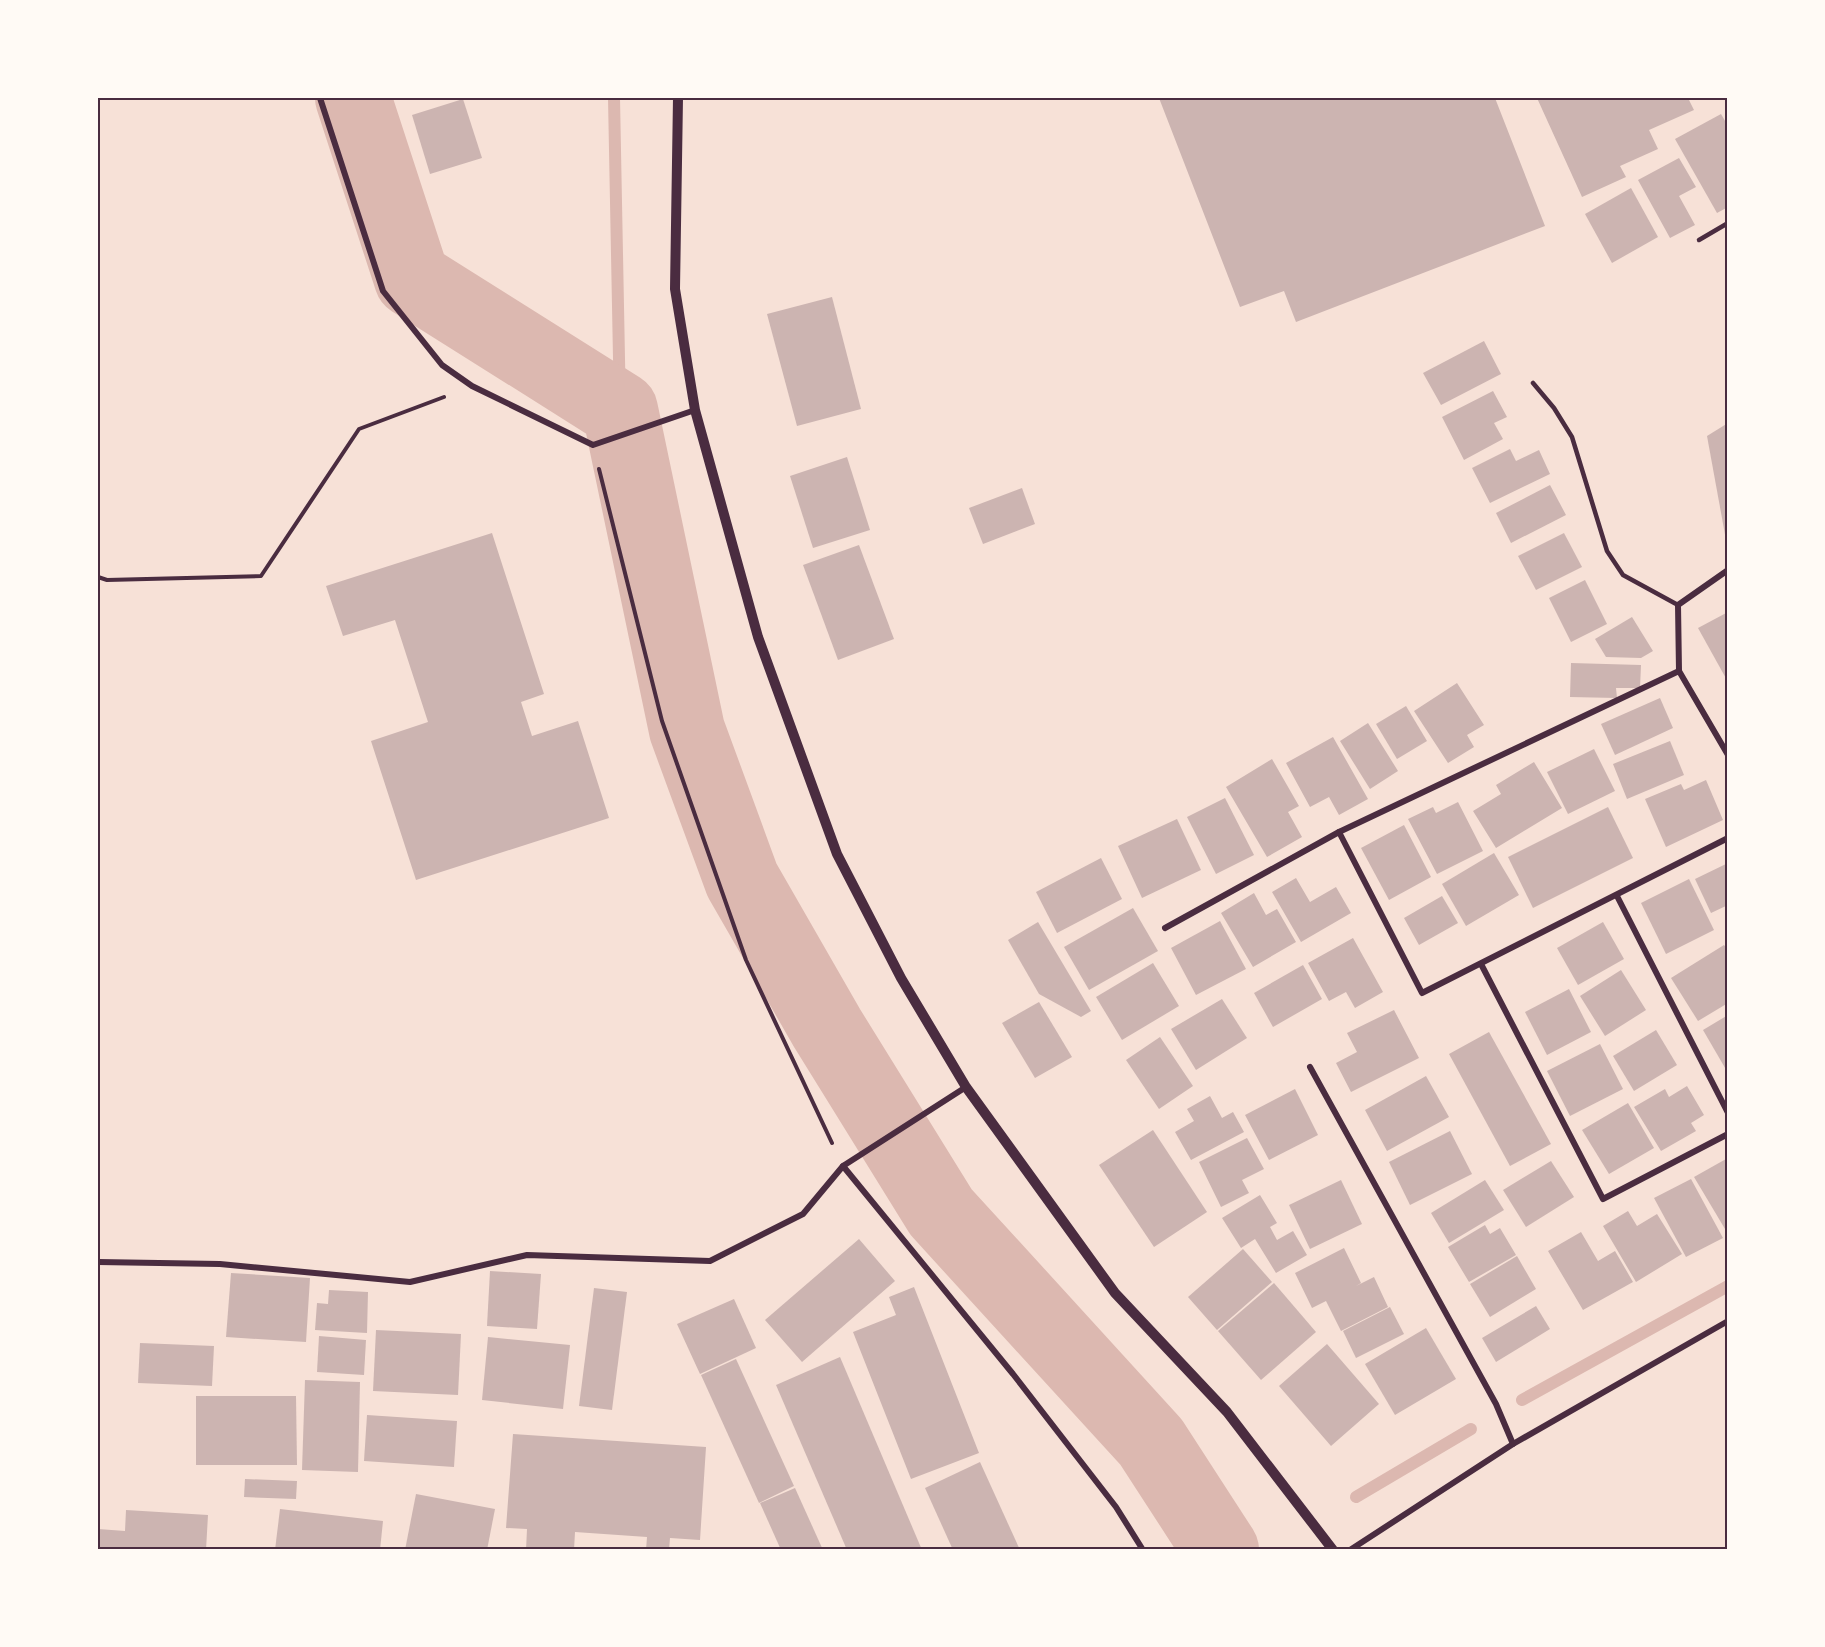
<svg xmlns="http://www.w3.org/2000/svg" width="1825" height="1647" font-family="'Sofia Sans Condensed',sans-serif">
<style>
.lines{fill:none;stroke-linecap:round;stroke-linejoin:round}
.stream{stroke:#dcb8b0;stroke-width:12}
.river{stroke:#dcb8b0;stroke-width:76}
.building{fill:#ccb4b1}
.path{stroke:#4a2c40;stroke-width:4}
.service{stroke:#4a2c40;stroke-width:4.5}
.minor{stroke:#4a2c40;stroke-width:6}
.tertiary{stroke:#4a2c40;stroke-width:10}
.neatline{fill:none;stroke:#4a2c40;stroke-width:2}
</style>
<rect width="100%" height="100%" fill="#f7e1d7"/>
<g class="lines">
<!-- stream -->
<g class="stream">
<path d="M614,98L620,410"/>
<path d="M1522,1400L1728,1286"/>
<path d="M1356,1497L1471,1429"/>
</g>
<!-- river -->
<path class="river" d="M353,98L412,279L620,410L687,730L742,880L827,1028L941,1212L1151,1442L1221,1550"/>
</g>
<!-- building -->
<g class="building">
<path d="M1159,98H1495L1545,226L1296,322L1284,291L1240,307Z"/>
<path d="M1537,98H1688L1694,110L1649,130L1658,149L1620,166L1626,177L1582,197Z"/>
<path d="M463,99L482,158L430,174L412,115Z"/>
<path d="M1721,114L1728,126V207L1717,213L1675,139Z"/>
<path d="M1679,158L1696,187L1679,196L1695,225L1670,238L1638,180Z"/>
<path d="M1631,188L1658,237L1612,263L1585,214Z"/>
<path d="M832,297L861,409L797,426L767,314Z"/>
<path d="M1484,341L1501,374L1441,405L1423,373Z"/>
<path d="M1493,391L1507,417L1494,423L1503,439L1464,460L1442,417Z"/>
<path d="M1728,423V540H1726L1707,436Z"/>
<path d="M1510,449L1516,461L1539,450L1550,474L1490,503L1472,468Z"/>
<path d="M847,457L870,530L813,548L790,476Z"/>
<path d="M1550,485L1566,515L1511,543L1496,513Z"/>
<path d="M1022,488L1035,524L983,544L969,508Z"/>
<path d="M492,533L544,694L521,702L532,736L578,721L609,818L416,880L371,741L428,722L395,620L343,636L326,586Z"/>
<path d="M1564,533L1582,567L1536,590L1518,556Z"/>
<path d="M859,545L894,639L838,660L803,565Z"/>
<path d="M1585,580L1607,624L1571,642L1549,598Z"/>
<path d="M1728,612V682L1698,628Z"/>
<path d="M1632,617L1653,651L1641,658L1606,657L1595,639Z"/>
<path d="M1571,663L1641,665L1640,688H1616L1617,698L1570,697Z"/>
<path d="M1457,683L1484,725L1467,735L1474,747L1448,763L1414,711Z"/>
<path d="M1660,698L1673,728L1615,755L1601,724Z"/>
<path d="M1406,706L1427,741L1397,759L1376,724Z"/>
<path d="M1368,723L1398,771L1370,789L1340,741Z"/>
<path d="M1333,737L1368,799L1339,815L1329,797L1310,807L1286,763Z"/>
<path d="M1670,741L1684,775L1627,799L1613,764Z"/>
<path d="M1594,749L1615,791L1568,814L1547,772Z"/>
<path d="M1272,759L1299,806L1288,812L1302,837L1267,857L1226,787Z"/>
<path d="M1534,762L1562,808L1496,848L1473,811L1501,794L1496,785Z"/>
<path d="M1706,780L1723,820L1666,847L1645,799L1681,784L1684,790Z"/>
<path d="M1225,798L1254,855L1216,874L1187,817Z"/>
<path d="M1458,802L1483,851L1437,874L1408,819L1433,807L1436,813Z"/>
<path d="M1608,807L1633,858L1533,908L1508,857Z"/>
<path d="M1177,819L1201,870L1142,898L1118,846Z"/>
<path d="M1404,825L1431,877L1389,900L1361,848Z"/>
<path d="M1494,853L1519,895L1466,926L1442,884Z"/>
<path d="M1101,858L1122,899L1057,933L1036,892Z"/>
<path d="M1728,863V905L1711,913L1695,879Z"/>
<path d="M1296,878L1310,902L1336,887L1351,913L1301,942L1272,892Z"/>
<path d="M1689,879L1714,930L1666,954L1641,903Z"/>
<path d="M1254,893L1266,915L1277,909L1296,942L1253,967L1221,913Z"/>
<path d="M1442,896L1458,923L1419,945L1404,918Z"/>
<path d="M1133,908L1158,951L1089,990L1064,947Z"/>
<path d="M1220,921L1246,969L1196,995L1171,948Z"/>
<path d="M1038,922L1091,1011L1081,1017L1039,994L1008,940Z"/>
<path d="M1603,922L1624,959L1578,985L1557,948Z"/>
<path d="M1353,938L1383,992L1355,1008L1346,992L1329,1001L1308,963Z"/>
<path d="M1724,945L1728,950V1003L1698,1021L1671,978Z"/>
<path d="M1153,963L1179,1006L1122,1040L1096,997Z"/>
<path d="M1303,965L1322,999L1273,1027L1254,993Z"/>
<path d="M1621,970L1646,1010L1605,1036L1580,996Z"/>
<path d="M1569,989L1591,1032L1547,1055L1525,1012Z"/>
<path d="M1222,999L1247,1038L1196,1070L1171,1029Z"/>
<path d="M1039,1002L1072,1057L1035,1078L1002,1023Z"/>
<path d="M1394,1010L1419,1058L1351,1092L1336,1063L1357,1052L1347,1033Z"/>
<path d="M1728,1015V1073L1703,1030Z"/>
<path d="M1656,1030L1677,1065L1634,1091L1613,1056Z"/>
<path d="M1489,1032L1551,1144L1510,1166L1449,1054Z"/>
<path d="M1160,1037L1193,1086L1159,1109L1126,1060Z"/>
<path d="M1600,1044L1623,1089L1570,1116L1547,1071Z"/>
<path d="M1426,1076L1449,1117L1387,1151L1365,1110Z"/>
<path d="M1687,1086L1704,1115L1691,1123L1696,1131L1661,1151L1634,1107L1665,1089L1669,1097Z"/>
<path d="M1295,1089L1318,1135L1269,1160L1245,1115Z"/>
<path d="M1210,1096L1222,1118L1233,1112L1244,1132L1191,1160L1175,1132L1194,1121L1187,1109Z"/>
<path d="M1628,1103L1654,1148L1609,1174L1582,1130Z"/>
<path d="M1153,1130L1207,1212L1154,1247L1099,1165Z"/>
<path d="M1450,1131L1472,1174L1410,1205L1389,1162Z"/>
<path d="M1247,1138L1264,1169L1242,1180L1249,1193L1221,1207L1199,1162Z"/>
<path d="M1726,1159L1728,1162V1234L1694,1177Z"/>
<path d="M1551,1161L1574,1197L1526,1227L1503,1190Z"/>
<path d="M1691,1179L1723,1238L1686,1257L1654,1198Z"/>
<path d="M1341,1180L1362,1224L1310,1249L1289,1205Z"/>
<path d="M1485,1180L1504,1210L1449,1243L1431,1213Z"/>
<path d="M1260,1195L1277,1223L1270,1227L1277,1240L1293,1231L1307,1255L1276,1273L1255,1239L1241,1248L1222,1218Z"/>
<path d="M1628,1211L1637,1226L1657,1214L1682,1254L1636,1282L1603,1226Z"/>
<path d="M1485,1225L1490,1234L1500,1228L1516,1255L1469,1282L1448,1247Z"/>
<path d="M1581,1232L1598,1261L1615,1251L1633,1282L1583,1310L1548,1251Z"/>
<path d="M859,1239L895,1281L802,1362L765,1320Z"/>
<path d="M1344,1248L1361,1283L1356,1286L1374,1277L1388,1307L1341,1331L1326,1301L1312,1308L1295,1273Z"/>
<path d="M1243,1249L1272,1282L1217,1330L1188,1297Z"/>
<path d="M1517,1256L1536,1289L1490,1317L1470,1284Z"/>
<path d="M490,1271L541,1274L537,1329L487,1326Z"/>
<path d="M231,1273L310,1278L306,1342L226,1337Z"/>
<path d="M1274,1283L1316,1332L1261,1380L1218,1331Z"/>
<path d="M914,1287L979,1453L911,1479L853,1332L896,1315L889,1297Z"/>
<path d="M594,1288L627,1292L612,1410L579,1406Z"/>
<path d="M329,1290L368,1292L367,1333L315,1330L317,1303L328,1304Z"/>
<path d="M734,1299L756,1348L700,1374L677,1324Z"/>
<path d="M1536,1306L1550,1329L1496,1362L1482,1338Z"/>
<path d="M1390,1307L1404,1334L1356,1358L1343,1331Z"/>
<path d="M1426,1328L1456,1379L1395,1415L1365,1364Z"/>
<path d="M376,1330L461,1334L458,1395L373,1391Z"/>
<path d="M319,1336L366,1340L364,1375L317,1372Z"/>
<path d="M488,1337L570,1345L563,1409L482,1400Z"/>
<path d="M140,1343L214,1346L212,1386L138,1383Z"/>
<path d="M1327,1344L1379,1404L1331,1446L1279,1386Z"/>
<path d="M840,1357L922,1550H847L776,1385Z"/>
<path d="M736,1359L794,1486L759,1503L701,1375Z"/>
<path d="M305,1380L360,1382L358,1472L302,1470Z"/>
<path d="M196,1396H296L297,1465H196Z"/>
<path d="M367,1415L457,1421L454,1467L364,1461Z"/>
<path d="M513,1434L706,1447L700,1540L670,1538L669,1550H646L647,1537L575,1532L574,1550H526L527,1529L506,1528Z"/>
<path d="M980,1462L1020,1550H953L925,1488Z"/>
<path d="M245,1479L297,1481L296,1499L244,1497Z"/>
<path d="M795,1488L823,1550H781L760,1503Z"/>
<path d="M416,1494L495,1509L487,1550H405Z"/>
<path d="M280,1509L383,1521L380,1550H275Z"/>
<path d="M126,1510L208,1515L206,1550H98V1529L125,1531Z"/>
</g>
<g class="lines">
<!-- path -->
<g class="path">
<path d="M599,469L662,721L746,960L832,1143"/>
<path d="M98,577L107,580L261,576L359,429L444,397"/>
</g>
<!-- service -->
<g class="service">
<path d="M1699,240L1728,223"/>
<path d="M1533,383L1554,408L1572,437L1607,551L1623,575L1678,605"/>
</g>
<!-- minor -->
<g class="minor">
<path d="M320,98L383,291L442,365L472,386L593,445L695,410"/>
<path d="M1728,570L1678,605L1679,671L1728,755"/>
<path d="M1339,832L1422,993L1728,838"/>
<path d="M1617,896L1728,1113"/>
<path d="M1165,928L1339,832L1679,671"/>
<path d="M1481,964L1603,1199L1728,1134"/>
<path d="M1310,1067L1496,1404L1513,1444"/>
<path d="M843,1166L1013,1374L1116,1507L1143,1550"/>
<path d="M98,1262L220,1264L410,1282L527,1255L710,1261L803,1214L843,1166L966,1087"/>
<path d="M1350,1550L1513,1444L1728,1321"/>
</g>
<!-- tertiary -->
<path class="tertiary" d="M678,98L675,289L695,410L758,637L837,854L901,978L966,1087L1115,1293L1227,1412L1333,1550"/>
</g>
<!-- border -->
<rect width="1825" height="1647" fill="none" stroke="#fffaf5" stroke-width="198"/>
<rect x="99" y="99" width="1627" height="1449" class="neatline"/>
</svg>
